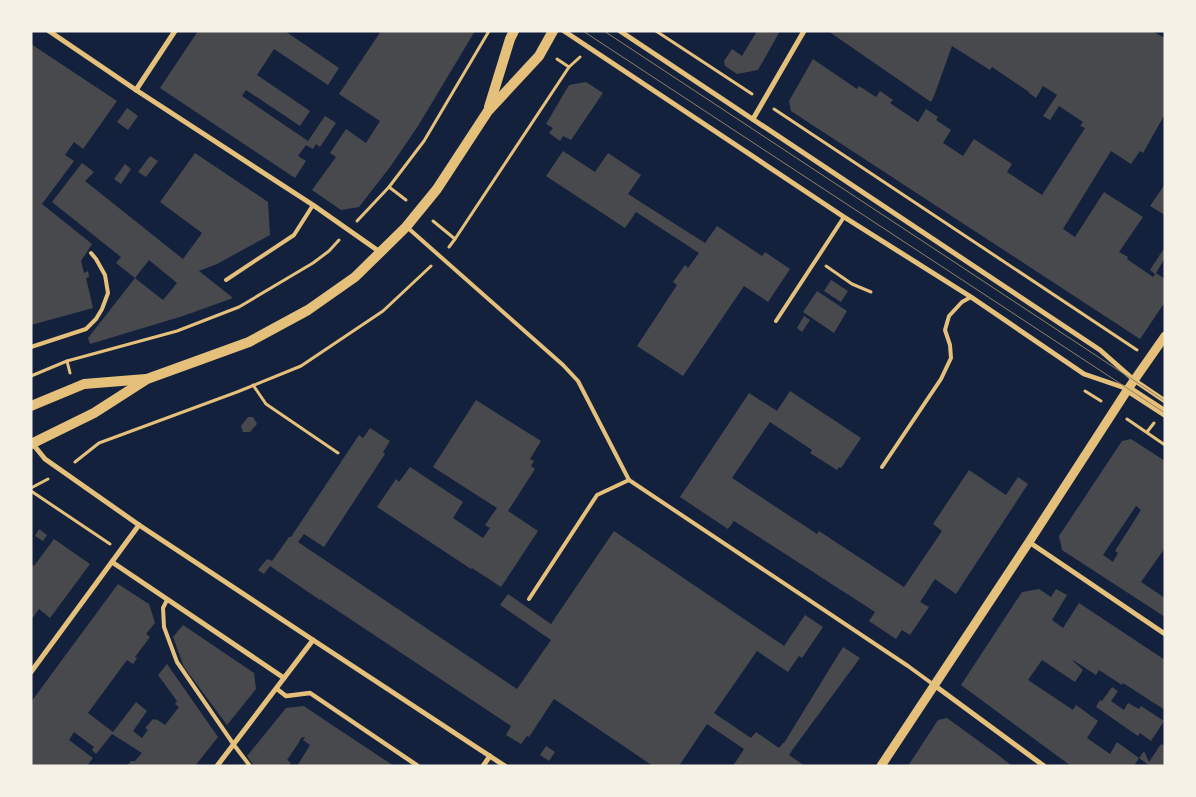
<svg xmlns="http://www.w3.org/2000/svg" width="1196" height="797" font-family="Helvetica,sans-serif">
<style>
.building{fill:#48494c;fill-rule:evenodd}
.lines{fill:none;stroke-linecap:round;stroke-linejoin:round}
.path{stroke:#e5c07b;stroke-width:3}
.service{stroke:#e5c07b;stroke-width:4}
.pedestrian{stroke:#e5c07b;stroke-width:4.5}
.minor{stroke:#e5c07b;stroke-width:5}
.tertiary{stroke:#e5c07b;stroke-width:9}
.secondary{stroke:#e5c07b;stroke-width:10}
.tram{stroke:#918062;stroke-width:1}
</style>
<rect width="100%" height="100%" fill="#14213d"/>
<!-- building -->
<g class="building">
<path d="M198,31H285L339,68L328,85L274,49L257,75L310,111L300,126L246,90L242,96L308,141L325,116L336,123L320,147L316,144L313,149L306,145L298,156L306,161L295,178L160,88Z"/>
<path d="M381,31H475L418,126L390,167L359,207L341,210L312,190L336,157L330,153L346,129L366,143L380,121L339,94Z"/>
<path d="M757,31H780L758,70L737,74L725,66L724,61L732,49L742,56Z"/>
<path d="M828,31H1152L1165,38V114L1143,153L1140,151L1131,164L1111,151L1063,229L1075,237L1104,192L1143,217L1119,252L1128,257L1127,259L1153,277L1155,274L1150,270L1163,250H1165V258L1156,273L1165,279V302L1140,339L791,111L789,101L813,59L857,89L859,86L876,97L880,91L893,100L890,103L918,122L926,109L938,117L936,120L951,130L943,143L963,156L974,139L1012,164L1007,172L1042,195L1085,128L1080,126L1083,122L1059,106L1050,120L1043,116L1057,95L1043,86L1036,98L1029,93V92L992,67L990,70L952,46L934,96L931,102Z"/>
<path d="M31,44L117,101L83,149L74,142L65,155L74,161L42,204L92,244L81,261L84,273L88,271L89,277L86,278L93,308L31,325Z"/>
<path d="M586,82L603,93L571,140L563,136L560,141L549,133L553,128L546,124L569,85Z"/>
<path d="M127,108L138,116L128,130L117,122Z"/>
<path d="M563,151L595,172L608,153L641,175L628,194L705,243L717,226L762,256L765,252L790,269L768,302L744,286L683,376L637,346L677,285L673,282L685,265L688,268L699,253L636,212L625,228L546,176Z"/>
<path d="M195,153L268,202L270,235L217,264L199,271L233,298L183,316L90,344L88,338L135,278L116,263L121,257L52,202L82,163L94,172L85,181L183,259L202,233L160,202ZM149,260L177,283L163,300L135,278Z"/>
<path d="M150,156L158,161L146,177L138,172Z"/>
<path d="M125,164L131,169L121,184L114,179Z"/>
<path d="M1165,184V215L1150,206Z"/>
<path d="M831,280L848,291L841,302L824,291Z"/>
<path d="M817,291L847,311L834,333L803,312Z"/>
<path d="M804,316L810,320L802,332L797,328Z"/>
<path d="M790,391L861,438L841,468L839,467L837,470L810,453L812,450L770,422L732,478L817,534L819,531L904,587L942,531L933,524L969,470L1006,495L1018,477L1028,484L956,594L935,579L920,602L929,607L910,635L902,630L896,639L869,621L875,612L734,521L728,529L680,497L749,393L777,411Z"/>
<path d="M476,400L541,441L530,459L534,461L531,466L535,469L508,511L538,531L501,587L472,568L471,569L377,507L396,479L399,482L410,467L463,502L453,518L483,538L490,528L485,525L497,508L433,467Z"/>
<path d="M248,417H253L257,424L250,432H243L241,426Z"/>
<path d="M370,428L390,441L383,452L385,454L324,547L304,534L298,542L517,689L551,640L500,605L508,594L551,624L614,531L784,646L805,615L823,627L802,658L799,656L788,672L757,651L714,713L751,738L756,732L779,748L783,743H784L843,647L860,658L793,749L789,755L805,766H733L744,749L707,724L679,766H653L554,699L529,737L527,736L521,744L506,735L511,726L320,599V600L270,566L264,574L258,570L267,559L270,560L272,561L289,537H291L359,435L363,438Z"/>
<path d="M1131,439L1165,461V548L1141,582L1165,598V617L1062,550L1059,536L1122,441ZM1136,506L1141,510L1115,551L1118,553L1113,562L1103,555Z"/>
<path d="M39,529L47,535L43,541L35,536Z"/>
<path d="M54,539L90,564L50,618L39,609L31,620V564L34,566Z"/>
<path d="M118,584L149,604L155,623L146,634L150,637L135,657L137,658L133,664L127,660L88,713L113,732L136,702L147,711L133,731L142,738L148,730L145,728L153,719L155,720L156,719L165,725L179,707L175,704L177,701L158,675L167,664L218,737L195,766H127L131,761H135L142,753L112,734L96,754L92,750L94,747L74,732L69,740L93,758L87,766H31V702Z"/>
<path d="M1039,589L1051,597L1056,589L1067,595L1052,620L1063,628L1079,603L1165,660V710L1123,683L1122,685L1099,670L1096,675L1073,660V661L1083,670L1075,682L1042,660L1028,680L1073,710L1076,705L1098,721L1087,738L1110,754L1117,742L1139,758L1144,751L1149,762L1161,744L1165,746V766H1150L1139,758L1134,766H1071L961,685L1022,592Z"/>
<path d="M183,625L254,673L256,689L227,725L184,667L173,637Z"/>
<path d="M1112,687L1118,691L1111,701L1124,710L1128,703L1139,709L1141,706L1164,721L1151,741L1140,733L1138,736L1096,707L1100,700L1102,701Z"/>
<path d="M304,706L326,721L394,766H297L310,745L303,740L305,737H304L301,738L298,744L287,760L291,763L288,766H254L247,756L286,708Z"/>
<path d="M947,718L998,755L1012,766H908L938,720Z"/>
<path d="M546,746L555,752L549,761L540,755Z"/>
</g>
<g class="lines">
<!-- path -->
<g class="path">
<path d="M656,31L752,94"/>
<path d="M557,59L569,67"/>
<path d="M774,109L1137,350"/>
<path d="M389,187L406,200"/>
<path d="M357,221L389,187L424,141L489,31"/>
<path d="M433,221L455,239"/>
<path d="M449,247L455,239L569,67L580,57"/>
<path d="M826,266L852,284L871,292"/>
<path d="M67,361L177,331L239,307L313,263L329,251L339,240"/>
<path d="M31,376L67,361L70,373"/>
<path d="M253,385L266,404L338,453"/>
<path d="M1085,391L1101,401"/>
<path d="M1127,419L1165,445"/>
<path d="M1147,432L1154,423"/>
<path d="M75,462L99,443L237,392L301,366L383,311L431,266"/>
<path d="M31,488L48,479"/>
<path d="M31,491L110,544"/>
</g>
<!-- service -->
<g class="service">
<path d="M408,228L563,365L578,381L629,480L908,666L934,685"/>
<path d="M226,280L294,235L313,205"/>
<path d="M776,321L844,217"/>
<path d="M31,347L86,329L96,319L102,309L108,293L105,275L96,259L91,253"/>
<path d="M882,467L941,379L951,358L950,345L945,330L949,316L962,302L971,297"/>
<path d="M529,599L597,495L629,480"/>
<path d="M167,600L163,608L164,627L177,662L234,745L250,766"/>
</g>
<!-- pedestrian -->
<path class="pedestrian" d="M277,689L286,696L310,693L418,766"/>
<!-- minor -->
<g class="minor">
<path d="M49,31L136,90L313,205L380,252"/>
<path d="M564,31L844,217L971,297L1084,374L1128,389"/>
<path d="M620,31L1100,350L1134,380L1165,401"/>
<path d="M136,90L175,31"/>
<path d="M753,119L804,31"/>
<path d="M32,443L45,459L139,525L313,640L505,766"/>
<path d="M1029,542L1165,634"/>
<path d="M112,562L284,678"/>
<path d="M31,672L139,525"/>
<path d="M934,685L1044,766"/>
<path d="M217,766L313,640"/>
<path d="M483,766L490,756"/>
</g>
<!-- tertiary -->
<g class="tertiary">
<path d="M1128,389L1165,413"/>
<path d="M881,766L1029,542L1128,389L1165,336"/>
</g>
<!-- secondary -->
<g class="secondary">
<path d="M489,107L510,39L514,31"/>
<path d="M31,406L84,384L146,379"/>
<path d="M31,444L94,413L147,379L249,342L308,310L355,277L406,227L437,189L488,111L539,56L553,31"/>
</g>
<!-- tram -->
<g class="tram">
<path d="M583,31L1165,413"/>
<path d="M604,31L1165,401"/>
</g>
</g>
<!-- border -->
<rect width="1196" height="797" fill="none" stroke="#f6f1e7" stroke-width="65"/>
</svg>
